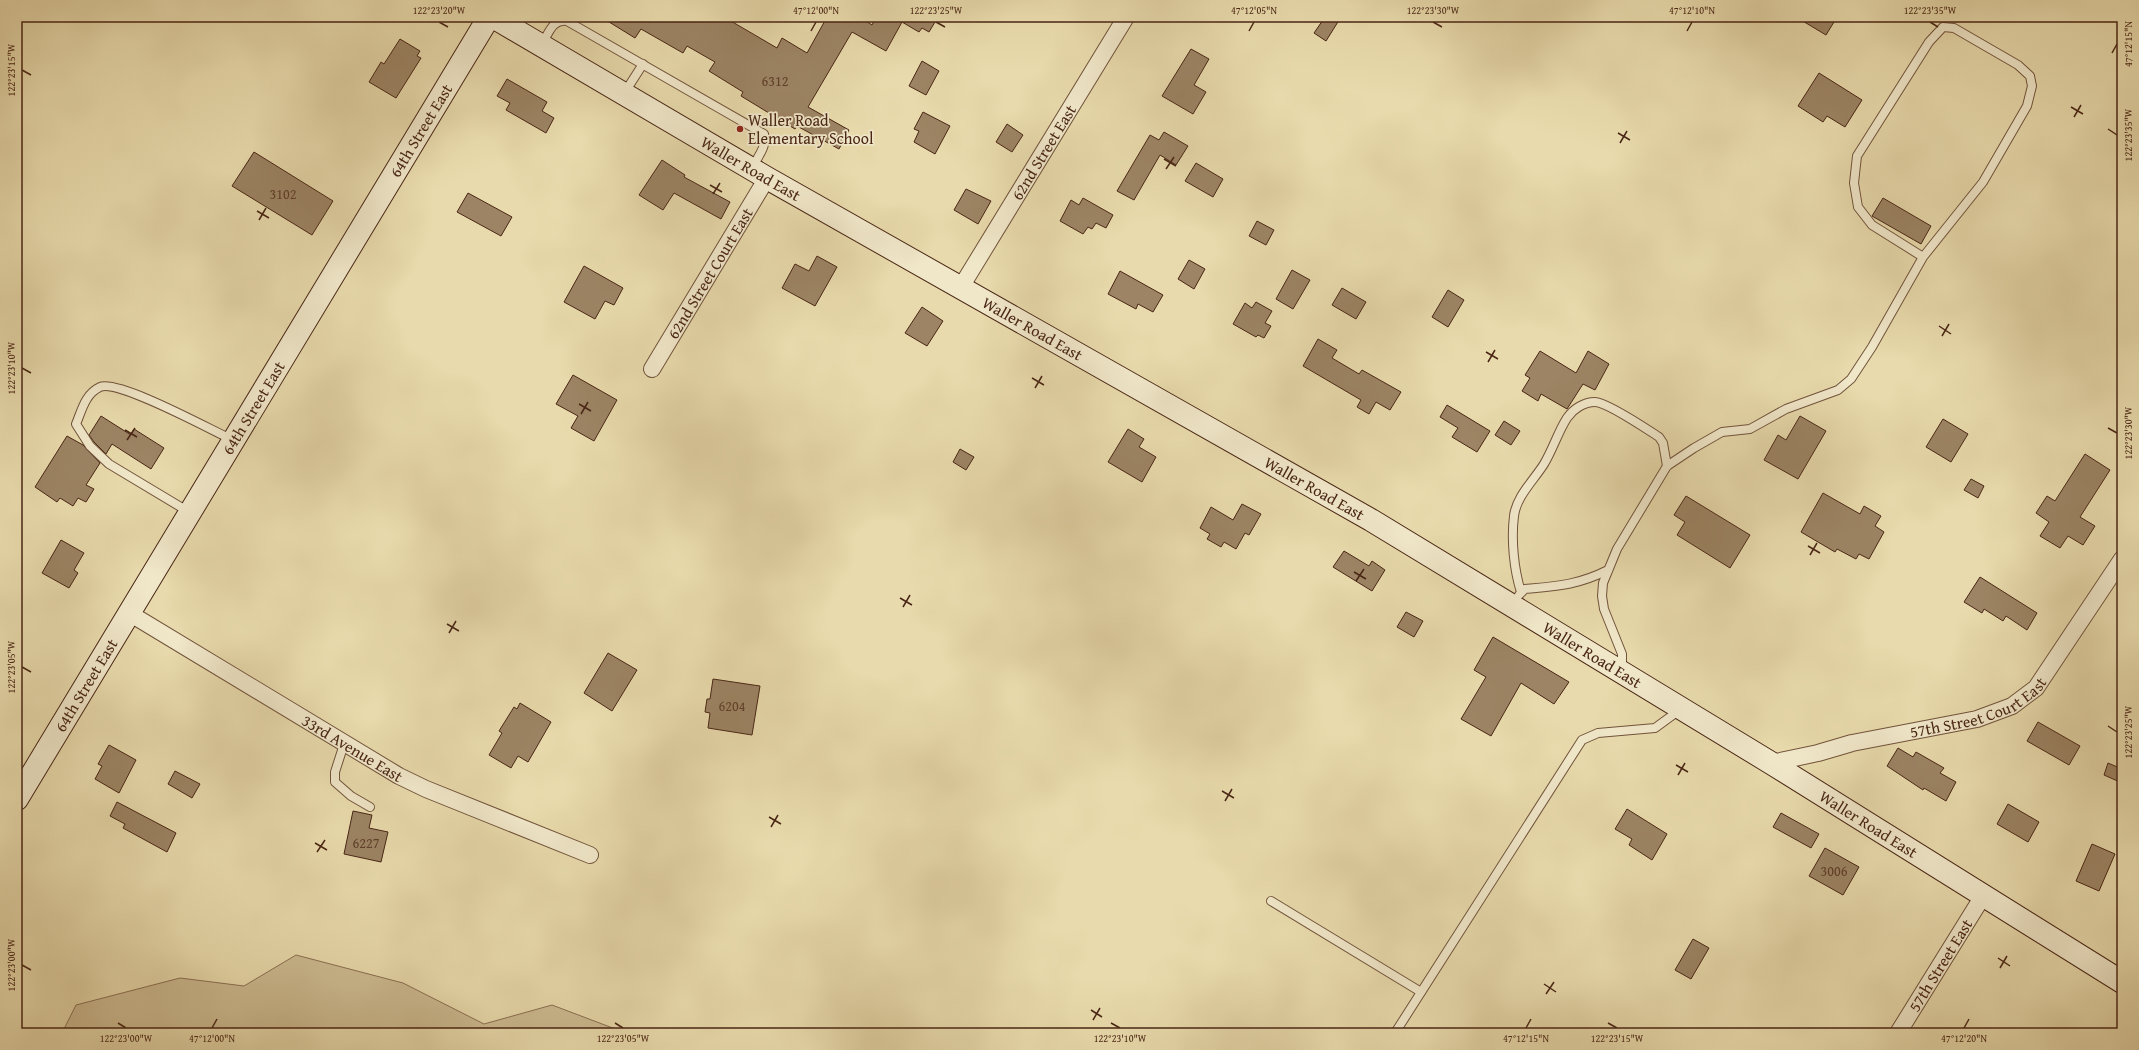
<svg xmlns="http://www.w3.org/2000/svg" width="2139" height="1050" font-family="'Gentium Book Plus',serif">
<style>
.green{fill:#cdbb92;stroke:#8b7054}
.building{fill:#9c8464;stroke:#492615}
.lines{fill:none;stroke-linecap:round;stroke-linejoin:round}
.lane-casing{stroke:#71533b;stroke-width:10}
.street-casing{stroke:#71533b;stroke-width:18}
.secondary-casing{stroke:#492615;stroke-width:24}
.lane{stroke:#f0e7c9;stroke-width:8}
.street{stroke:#f0e7c9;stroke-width:16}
.secondary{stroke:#f0e7c9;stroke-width:22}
.ticks{fill:none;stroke:#492615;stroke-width:1.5}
.poi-dot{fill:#8f2418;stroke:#f0e7c9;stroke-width:1.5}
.labels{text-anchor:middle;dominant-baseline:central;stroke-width:3.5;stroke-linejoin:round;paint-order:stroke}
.number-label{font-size:14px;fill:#5e3e29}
.poi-label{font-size:16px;fill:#492615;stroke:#f0e7c9;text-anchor:start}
.street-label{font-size:16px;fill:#492615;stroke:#f0e7c9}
.neatline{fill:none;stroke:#492615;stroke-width:1.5}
.ticks-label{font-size:10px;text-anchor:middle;fill:#492615}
</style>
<rect width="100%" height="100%" fill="#e8daac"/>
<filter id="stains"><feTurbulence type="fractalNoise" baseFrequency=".005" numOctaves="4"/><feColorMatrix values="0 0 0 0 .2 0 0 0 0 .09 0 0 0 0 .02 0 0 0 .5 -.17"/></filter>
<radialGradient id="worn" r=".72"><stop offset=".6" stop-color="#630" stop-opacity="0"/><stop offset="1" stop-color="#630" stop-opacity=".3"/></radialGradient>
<!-- green -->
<path class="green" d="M296,955L403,983L484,1024L552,1005L626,1033H62L76,1005L180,978L244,986Z"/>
<!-- building -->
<g class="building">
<path d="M601,17H724L777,48L782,38L807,53L827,17H860L872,25L876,17H938L929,32L922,28L919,32L902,22L886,51L852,32L808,107L849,130L839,149L797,126L795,129L741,96L743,92L709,71L715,62L687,46L683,53L641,29L635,38Z"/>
<path d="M1325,17H1341L1326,41L1314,33Z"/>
<path d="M1796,17H1837L1826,35Z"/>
<path d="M400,39L420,51L417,56L421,58L396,98L369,82L381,62L384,64Z"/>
<path d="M1191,49L1209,59L1194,85L1206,92L1193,114L1162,96Z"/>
<path d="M922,61L939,71L926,95L909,86Z"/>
<path d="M1819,73L1862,100L1845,127L1827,116L1823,122L1798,106Z"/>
<path d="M507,79L547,102L542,111L554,118L546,133L506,110L510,103L497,96Z"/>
<path d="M923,112L950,126L935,154L914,142L919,131L914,129Z"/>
<path d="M1007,124L1023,135L1012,152L996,142Z"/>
<path d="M1164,132L1188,146L1176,165L1160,155L1134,200L1117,191L1150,135L1159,140Z"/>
<path d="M254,152L333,201L312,235L232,186Z"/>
<path d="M662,160L685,175L684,177L730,202L721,219L674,193L663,210L639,195Z"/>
<path d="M1196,163L1223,179L1213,197L1185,181Z"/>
<path d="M966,189L991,201L978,224L954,210Z"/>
<path d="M468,193L512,217L501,236L457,212Z"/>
<path d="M1083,198L1113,215L1106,228L1096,223L1092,229L1088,227L1083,234L1060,221L1071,200L1079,205Z"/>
<path d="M1883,198L1931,226L1921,244L1872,216Z"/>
<path d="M1257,221L1274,230L1266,245L1249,236Z"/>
<path d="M817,256L837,267L815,306L782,288L795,264L809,271Z"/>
<path d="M1189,260L1205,269L1194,289L1178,279Z"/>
<path d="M584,266L623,288L614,305L605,301L595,319L564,302Z"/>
<path d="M1292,270L1310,280L1293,309L1276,299Z"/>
<path d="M1120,271L1163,295L1153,312L1138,304L1136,309L1108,294Z"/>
<path d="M1342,288L1366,302L1356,319L1332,305Z"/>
<path d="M1448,290L1464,300L1448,327L1432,317Z"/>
<path d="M1256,302L1272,311L1265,323L1271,326L1264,338L1258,335L1256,337L1233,324L1245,303L1252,308Z"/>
<path d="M922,307L943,321L927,346L905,333Z"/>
<path d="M1318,339L1337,350L1332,358L1359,374L1362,370L1401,392L1390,410L1376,402L1369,414L1357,407L1361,400L1303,366Z"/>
<path d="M1540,351L1576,373L1588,351L1609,364L1595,390L1583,384L1567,409L1541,394L1538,401L1522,391L1530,378L1525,375Z"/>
<path d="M573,375L617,400L594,441L571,428L578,416L556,404Z"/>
<path d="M1447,405L1490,431L1477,452L1452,437L1458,428L1440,417Z"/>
<path d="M101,416L131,435L134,429L164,448L151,469L112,444L106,454L94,442L89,435Z"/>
<path d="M1800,416L1826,431L1798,479L1764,460L1778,435L1786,440Z"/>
<path d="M1943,419L1968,434L1951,462L1926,447Z"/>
<path d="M1504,421L1520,431L1511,445L1495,435Z"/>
<path d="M1128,429L1144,439L1139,447L1156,457L1142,482L1108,462Z"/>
<path d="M67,436L83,445L100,463L86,485L94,489L86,502L78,498L73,506L60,498L57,502L35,487Z"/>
<path d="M960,449L974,457L966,470L953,462Z"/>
<path d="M2085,454L2110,470L2080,517L2095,526L2083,545L2068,536L2060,548L2040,536L2049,522L2036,513L2047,496L2055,501Z"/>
<path d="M1971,479L1984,486L1978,498L1964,490Z"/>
<path d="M1823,493L1860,514L1864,506L1881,516L1875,526L1884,532L1869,559L1859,554L1856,559L1837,549L1835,552L1801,532Z"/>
<path d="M1686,496L1750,535L1730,568L1677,535L1685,522L1674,515Z"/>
<path d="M1242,504L1261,514L1249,535L1245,533L1236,549L1224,542L1221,547L1207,539L1210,534L1200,528L1211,507L1233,520Z"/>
<path d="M61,540L84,553L74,570L78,573L69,588L42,573Z"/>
<path d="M1344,551L1369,566L1372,561L1385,570L1372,591L1333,567Z"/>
<path d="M1980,577L2037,613L2027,630L2006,616L2003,621L1984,609L1982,613L1964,602Z"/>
<path d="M1406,612L1423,621L1414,637L1397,627Z"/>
<path d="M1493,637L1569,682L1554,704L1521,683L1491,736L1461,719L1486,677L1474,670Z"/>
<path d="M608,653L637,670L612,711L584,693Z"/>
<path d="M713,679L760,686L752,735L708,728L710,713L705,712L707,699H710Z"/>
<path d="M520,703L551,722L528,762L518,756L511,768L489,755L502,733L499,731L514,707L517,709Z"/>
<path d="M2038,722L2080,746L2069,765L2027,741Z"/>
<path d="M109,745L136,760L119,793L95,779L102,766L98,764Z"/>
<path d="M1898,748L1913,757L1916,752L1944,768L1940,773L1956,782L1946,801L1924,788L1923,790L1887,766Z"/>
<path d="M2108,763L2122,769V783L2104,775Z"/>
<path d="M175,771L200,784L192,798L168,784Z"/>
<path d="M117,802L176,833L167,852L123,828L125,824L110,816Z"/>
<path d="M2008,804L2039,822L2028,842L1997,824Z"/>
<path d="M1627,809L1667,834L1652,860L1629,845L1632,839L1615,829Z"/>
<path d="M353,811L372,815L369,828L388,832L381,862L344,854Z"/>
<path d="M1781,813L1819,834L1811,848L1773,827Z"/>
<path d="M2092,844L2115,854L2099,891L2076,881Z"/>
<path d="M1825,848L1859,867L1843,895L1809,876Z"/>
<path d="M1693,939L1709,948L1691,979L1675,970Z"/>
</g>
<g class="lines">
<defs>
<g id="lane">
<path d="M542,44C549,33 552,19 567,21L764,134C768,145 757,158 752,168"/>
<path d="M625,92L643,64"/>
<path d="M189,512L109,464L90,446L76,424C82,410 85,394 100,387C118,379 211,430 233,440"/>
<path d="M1521,592C1514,570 1511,540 1514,516C1516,497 1534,480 1544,464C1553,449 1558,432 1567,418C1573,409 1584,402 1595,402C1607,402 1648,430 1659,437L1663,443L1667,466"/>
<path d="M1519,595L1525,589C1558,586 1578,585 1608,570"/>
<path d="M1622,670V654L1604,609L1602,596L1603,583L1617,549L1667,466L1694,448L1722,432L1750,429L1786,409L1838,390L1851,379L1872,347L1923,257L1983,182L2027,106L2032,86L2030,76L2018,65L1954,28L1943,27L1929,42L1857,156L1854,183L1858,207L1872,225L1923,257"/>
<path d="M344,744L335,772V782L351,796L370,807"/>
<path d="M1271,901L1421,992"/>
<path d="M1395,1033L1582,740L1598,733L1655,728L1681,709"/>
</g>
<g id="street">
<path id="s1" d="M961,287L1126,17"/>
<path id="s2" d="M652,369L767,178"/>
<path id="s3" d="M129,613L399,776L426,789L590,855"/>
<path id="s4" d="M1771,763L1818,753L1852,743L1977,719L2012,706L2036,688L2122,559"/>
<path id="s5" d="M1898,1033L1983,896"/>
</g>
<g id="secondary">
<path id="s6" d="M493,17L767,178L1371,520L1771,763L2122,982"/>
<path id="s7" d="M17,799L489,17"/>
</g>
</defs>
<!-- lane casing -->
<use href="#lane" class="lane-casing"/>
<!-- street casing -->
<use href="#street" class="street-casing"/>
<!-- secondary casing -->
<use href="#secondary" class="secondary-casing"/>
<!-- lane -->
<use href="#lane" class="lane"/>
<!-- street -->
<use href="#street" class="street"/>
<!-- secondary -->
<use href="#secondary" class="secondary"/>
</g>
<!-- ticks -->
<path class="ticks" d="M439,22L448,27M936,22L945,27M1433,22L1442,27M1930,22L1938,27M811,31L816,22M1249,31L1254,22M1687,31L1692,22M2112,53L2117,44M22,70L31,75M2071,107L2083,114M2074,117L2081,105M2108,129L2117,135M1618,133L1630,140M1620,143L1627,131M1164,159L1176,166M1166,169L1174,157M710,185L722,192M713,194L720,183M257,211L269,218M259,220L266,208M1939,326L1951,334M1942,336L1949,324M1486,352L1498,359M1488,362L1495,350M22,368L31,373M1032,378L1044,385M1035,388L1042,376M579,404L591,411M581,414L588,402M2108,428L2117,433M125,430L137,437M127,440L135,428M1808,546L1820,553M1810,555L1817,543M1354,572L1366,579M1356,581L1364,569M900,598L912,605M903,607L910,595M447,624L459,631M449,633L456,621M22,667L31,672M2108,726L2117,732M1676,765L1688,772M1678,775L1685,763M1222,791L1234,798M1225,801L1232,789M769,817L781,824M771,827L778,815M315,843L327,850M317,852L325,840M1998,958L2010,966M22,965L31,970M2000,968L2007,956M1544,984L1556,992M1546,994L1554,982M1091,1010L1102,1017M1093,1020L1100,1008M118,1023L126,1028M615,1023L623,1028M1111,1023L1120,1028M1608,1023L1617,1028M212,1028L217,1019M1526,1028L1531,1019M1964,1028L1969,1019"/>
<!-- markers -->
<circle class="poi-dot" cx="740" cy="129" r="4"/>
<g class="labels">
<!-- number labels -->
<g class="number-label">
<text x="775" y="81">6312</text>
<text x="283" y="194">3102</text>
<text x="732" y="706">6204</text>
<text x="366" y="843">6227</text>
<text x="1834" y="871">3006</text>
</g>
<!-- poi labels -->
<g class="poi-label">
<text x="748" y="120">Waller Road<tspan x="748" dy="18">Elementary School</tspan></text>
</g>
<!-- street labels -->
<g class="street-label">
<text stroke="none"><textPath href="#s7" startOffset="781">64th Street East</textPath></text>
<text stroke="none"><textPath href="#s1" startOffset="158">62nd Street East</textPath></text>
<text stroke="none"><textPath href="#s6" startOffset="299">Waller Road East</textPath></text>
<text stroke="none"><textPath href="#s2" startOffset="112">62nd Street Court East</textPath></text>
<text stroke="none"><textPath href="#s6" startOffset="623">Waller Road East</textPath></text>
<text stroke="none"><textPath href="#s7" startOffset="457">64th Street East</textPath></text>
<text stroke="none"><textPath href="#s6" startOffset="947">Waller Road East</textPath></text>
<text stroke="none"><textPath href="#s6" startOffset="1271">Waller Road East</textPath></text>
<text stroke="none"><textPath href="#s7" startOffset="133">64th Street East</textPath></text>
<text stroke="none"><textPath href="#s4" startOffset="216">57th Street Court East</textPath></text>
<text stroke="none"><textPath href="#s3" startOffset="261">33rd Avenue East</textPath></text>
<text stroke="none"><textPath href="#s6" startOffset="1595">Waller Road East</textPath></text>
<text stroke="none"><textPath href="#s5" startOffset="80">57th Street East</textPath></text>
</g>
</g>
<!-- margin -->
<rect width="2139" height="1050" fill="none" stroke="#e8daac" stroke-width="44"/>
<rect x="22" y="22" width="2095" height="1006" class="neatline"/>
<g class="ticks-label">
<text x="439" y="14">122°23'20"W</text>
<text x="816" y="14">47°12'00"N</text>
<text x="936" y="14">122°23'25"W</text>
<text x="1254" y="14">47°12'05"N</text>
<text x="1433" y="14">122°23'30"W</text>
<text x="1692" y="14">47°12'10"N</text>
<text x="1930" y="14">122°23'35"W</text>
<text transform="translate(2128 44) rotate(-90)" y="4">47°12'15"N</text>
<text transform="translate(11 70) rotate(-90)" y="4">122°23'15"W</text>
<text transform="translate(2128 135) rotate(-90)" y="4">122°23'35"W</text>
<text transform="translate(11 368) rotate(-90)" y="4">122°23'10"W</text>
<text transform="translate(2128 433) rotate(-90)" y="4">122°23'30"W</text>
<text transform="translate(11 667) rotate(-90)" y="4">122°23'05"W</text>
<text transform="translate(2128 732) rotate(-90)" y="4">122°23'25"W</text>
<text transform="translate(11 965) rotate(-90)" y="4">122°23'00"W</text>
<text x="126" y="1042">122°23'00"W</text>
<text x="212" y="1042">47°12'00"N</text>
<text x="623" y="1042">122°23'05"W</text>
<text x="1120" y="1042">122°23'10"W</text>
<text x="1526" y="1042">47°12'15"N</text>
<text x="1617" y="1042">122°23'15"W</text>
<text x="1964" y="1042">47°12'20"N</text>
</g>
<rect width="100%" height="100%" filter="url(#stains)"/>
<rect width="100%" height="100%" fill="url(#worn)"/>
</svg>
